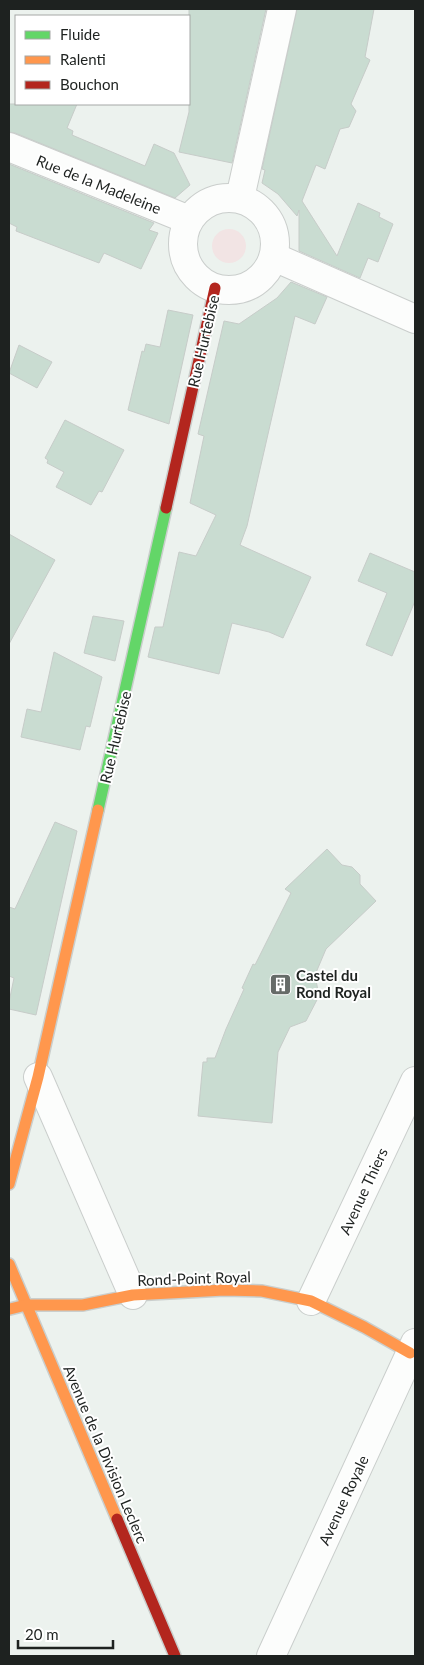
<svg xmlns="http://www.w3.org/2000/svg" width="424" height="1665" font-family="Lato,sans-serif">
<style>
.green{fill:#f2e4e4}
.building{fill:#c9dcd1;stroke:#c7ccc9}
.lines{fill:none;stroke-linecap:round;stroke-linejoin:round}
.street-casing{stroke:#cacecc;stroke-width:30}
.fast-casing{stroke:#cacecc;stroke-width:14}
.slow-casing{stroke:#cacecc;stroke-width:14}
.jam-casing{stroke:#cacecc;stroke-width:14}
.street{stroke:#fcfdfc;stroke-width:28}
.fast{stroke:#63d668;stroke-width:11}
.slow{stroke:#ff974d;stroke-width:11}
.jam{stroke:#b3261e;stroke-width:11}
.labels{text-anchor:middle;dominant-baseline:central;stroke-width:4;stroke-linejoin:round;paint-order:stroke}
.street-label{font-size:15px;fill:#1e2220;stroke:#fff}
.poi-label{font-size:15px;font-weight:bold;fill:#1e2220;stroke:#fff;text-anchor:start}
</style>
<rect width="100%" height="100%" fill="#ecf2ee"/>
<!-- green -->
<circle class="green" cx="229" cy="246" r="17"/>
<!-- building -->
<g class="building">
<path d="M189,9H266L232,163L179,152L189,112Z"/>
<path d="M297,9H374L365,57L370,60L351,104L356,111L349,127L340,129L325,169L316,165L302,201L337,256L358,203L380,213L379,217L393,224L378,262L368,258L360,278L299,251V210L297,216L278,194L262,183L265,170L262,169Z"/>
<path d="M9,104H77L67,128L73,131L72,135L145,166L154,144L174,153L190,185L175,198L15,133L9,132Z"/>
<path d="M9,164L154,223L149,230L158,233L141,269L104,253L99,263L16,231L17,227L9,223Z"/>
<path d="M291,282L327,297L315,324L295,316L247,526L240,545L311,577L283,638L269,632L232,623L219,674L148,657L155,627H163L179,552L196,556L216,515L190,503L204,436L198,434L224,321L239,324L277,298Z"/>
<path d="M168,310L193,315L169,424L128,410L142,351L144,352L146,344L160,347Z"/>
<path d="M19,345L52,362L37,388L9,373Z"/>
<path d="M65,420L124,450L102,492L99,491L91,505L56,487L64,472L47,463L48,460L45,458Z"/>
<path d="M9,534L55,560L9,644Z"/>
<path d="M370,553L415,572V601L392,656L366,645L387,593L358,581Z"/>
<path d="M93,616L124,621L115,661L84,653Z"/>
<path d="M54,652L102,677L90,727L86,726L80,750L21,737L27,709L41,712Z"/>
<path d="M55,822L77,831L36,1015L9,1009V1002L14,978L9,976V907L15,909Z"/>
<path d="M327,849L342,865L352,867L360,875V884L376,901L326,949L315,975L319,996L306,1021L290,1027L278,1052L272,1123L198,1116L203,1062H207V1058H215L226,1029L244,989L242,988L253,964L255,965L291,893L285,889Z"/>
</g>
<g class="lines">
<defs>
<g id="street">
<path d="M9,147L189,220"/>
<circle cx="229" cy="244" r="46"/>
<path d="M240,198L282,9"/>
<path d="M274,257L415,319"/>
<path d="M38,1077L133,1295"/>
<path d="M311,1301L415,1081"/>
<path d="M271,1656L415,1343"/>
</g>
<path id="fast" d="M98,810L166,508"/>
<g id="slow">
<path d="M9,1184L38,1077L98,810"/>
<path d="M9,1264L117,1519"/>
<path d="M10,1309L26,1305H83L133,1295L224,1290L262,1291L311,1301L364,1327L410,1353"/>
</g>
<g id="jam">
<path d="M166,508L215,288"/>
<path d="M117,1519L175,1656"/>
</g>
</defs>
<!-- street casing -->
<use href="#street" class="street-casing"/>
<!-- fast casing -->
<use href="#fast" class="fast-casing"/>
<!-- slow casing -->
<use href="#slow" class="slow-casing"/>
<!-- jam casing -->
<use href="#jam" class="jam-casing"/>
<!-- street -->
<use href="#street" class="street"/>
<!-- fast -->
<use href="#fast" class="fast"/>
<!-- slow -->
<use href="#slow" class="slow"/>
<!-- jam -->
<use href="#jam" class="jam"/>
</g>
<!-- icons -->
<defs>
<symbol id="building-square" viewBox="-11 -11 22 22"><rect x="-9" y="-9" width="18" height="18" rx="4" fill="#666b68" stroke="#fff"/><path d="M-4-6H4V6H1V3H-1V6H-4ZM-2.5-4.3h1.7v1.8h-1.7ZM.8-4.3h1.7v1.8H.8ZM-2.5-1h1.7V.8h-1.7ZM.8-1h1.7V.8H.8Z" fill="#fff"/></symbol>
</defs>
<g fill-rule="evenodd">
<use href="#building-square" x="268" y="972" width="25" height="25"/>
</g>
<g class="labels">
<!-- street labels -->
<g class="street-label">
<text transform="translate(99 184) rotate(22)">Rue de la Madeleine</text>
<text transform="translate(203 341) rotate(-77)">Rue Hurtebise</text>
<text transform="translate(115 737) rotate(-77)">Rue Hurtebise</text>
<text transform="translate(363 1191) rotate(-65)">Avenue Thiers</text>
<text transform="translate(194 1278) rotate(-2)">Rond-Point Royal</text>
<text transform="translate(106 1454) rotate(67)">Avenue de la Division Leclerc</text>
<text transform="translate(343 1500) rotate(-65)">Avenue Royale</text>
</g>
<!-- poi labels -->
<g class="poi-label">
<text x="296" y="975">Castel du<tspan x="296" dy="17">Rond Royal</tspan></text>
</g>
</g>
<!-- border -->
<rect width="424" height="1665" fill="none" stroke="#1e2220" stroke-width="20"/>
<!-- legend -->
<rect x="15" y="15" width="175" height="90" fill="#ffffff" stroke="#a5a7a6"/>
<rect x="25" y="31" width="25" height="8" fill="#63d668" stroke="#a5a7a6"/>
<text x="60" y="40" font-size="15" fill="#1e2220">Fluide</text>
<rect x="25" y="56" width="25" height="8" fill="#ff974d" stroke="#a5a7a6"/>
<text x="60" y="65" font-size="15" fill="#1e2220">Ralenti</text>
<rect x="25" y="81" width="25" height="8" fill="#b3261e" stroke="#a5a7a6"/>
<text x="60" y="90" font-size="15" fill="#1e2220">Bouchon</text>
<!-- scale -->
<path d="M18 1640v8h95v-8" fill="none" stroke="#1e2220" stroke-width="2.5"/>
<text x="25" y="1640" font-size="15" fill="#1e2220" stroke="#ffffff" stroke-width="4" paint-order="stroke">20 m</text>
</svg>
